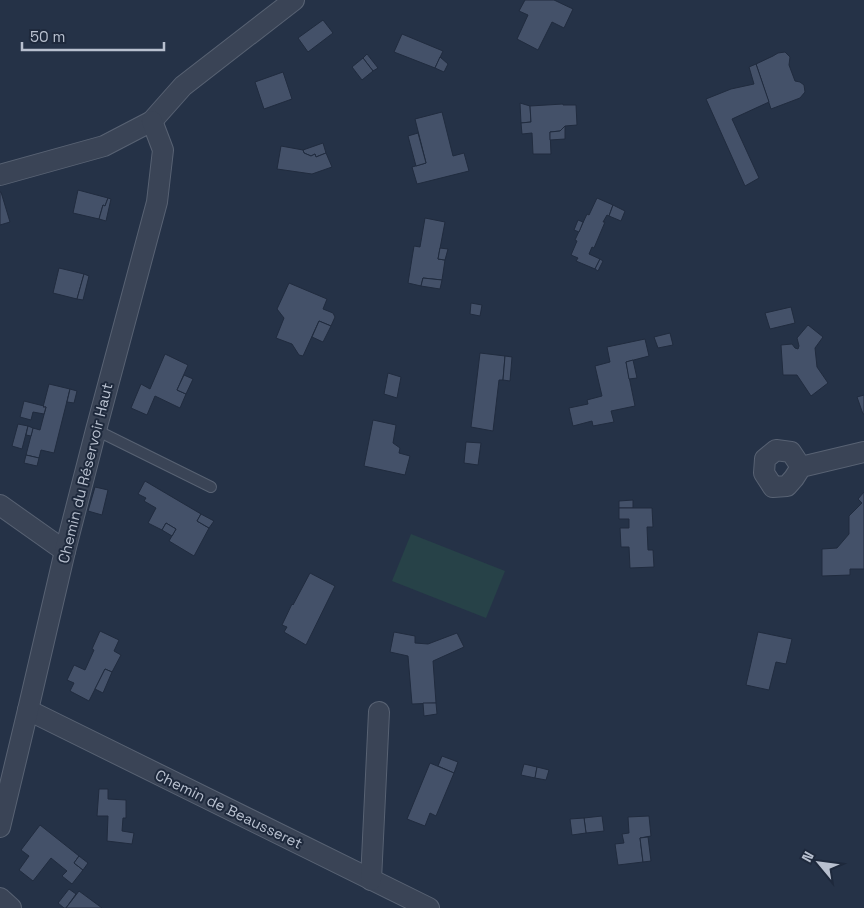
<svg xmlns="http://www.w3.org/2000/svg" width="864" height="908" font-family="'Space Grotesk',sans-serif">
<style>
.green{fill:#274248}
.building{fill:#445169;stroke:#202b3e}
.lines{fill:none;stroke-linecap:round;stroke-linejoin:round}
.service-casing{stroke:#586273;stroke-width:12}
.minor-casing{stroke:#586273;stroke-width:22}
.service{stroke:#3a4456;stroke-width:10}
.minor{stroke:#3a4456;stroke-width:20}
.labels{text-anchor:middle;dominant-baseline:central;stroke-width:4;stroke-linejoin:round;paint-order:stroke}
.street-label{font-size:15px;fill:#b8c0cf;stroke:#1e293c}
</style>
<rect width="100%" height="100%" fill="#253247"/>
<!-- green -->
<path class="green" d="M411,534L505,571L486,618L392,581Z"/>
<!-- building -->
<g class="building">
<path d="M525,0H554L573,9L564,28L552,22L538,50L517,39L528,15L519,11Z"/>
<path d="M323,20L333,33L308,52L298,38Z"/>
<path d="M402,34L443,51L435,68L394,52Z"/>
<path d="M785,52L790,57L789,65L795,81L800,82L804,85L805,92L800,98L771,109L756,64L773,56L778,53Z"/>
<path d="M367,54L378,68L373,71L363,58Z"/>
<path d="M440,57L448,64L444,72L435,68Z"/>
<path d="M363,58L373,71L362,80L352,67Z"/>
<path d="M756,64L769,102L732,119L759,178L745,186L706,99L731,89L754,84L749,67Z"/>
<path d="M283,72L292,99L264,109L255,82Z"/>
<path d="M520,103L530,106L531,122L521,123Z"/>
<path d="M563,104V105H576L577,125L565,126L560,131L550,132L551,154H533L532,133L522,134L521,123L531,122L530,106Z"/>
<path d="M442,112L453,156L464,153L469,171L417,184L412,167L426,163L415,119Z"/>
<path d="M565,126V139L550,140V132L560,131Z"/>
<path d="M418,133L426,163L416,166L408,136Z"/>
<path d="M323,143L326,153L316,157L315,154L311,156L304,153L303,150Z"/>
<path d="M281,146L303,150L304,153L311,156L315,154L316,157L326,153L332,167L312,174L277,169Z"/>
<path d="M78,190L108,198L105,206L103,205L99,219L73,213Z"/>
<path d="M0,192H1L10,222L0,225Z"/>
<path d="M108,198L111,199L106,221L99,219L103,205L105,206Z"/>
<path d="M597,198L613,205L609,216L607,215L603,222H605L594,248L592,247L589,254L600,259L595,269L576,261L578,258L571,255L577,241L575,240L587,214L589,215Z"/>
<path d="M613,205L625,211L621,221L609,216Z"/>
<path d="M425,218L445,222L438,259L445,260L442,280L423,278L421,286L408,283L414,246L420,247Z"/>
<path d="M578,220L583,222L579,232L574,230Z"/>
<path d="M440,248L448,249L445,260L438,259Z"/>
<path d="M600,259L603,261L598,271L595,269Z"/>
<path d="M59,268L84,274L77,299L53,293Z"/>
<path d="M84,274L89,276L83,300L77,299Z"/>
<path d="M423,278L442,280L440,289L421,286Z"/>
<path d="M289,283L327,299L323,309L333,313L335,317L331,326L319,321L303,356L299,355L292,344L276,338L284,318L277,309Z"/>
<path d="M471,303L482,305L480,316L470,314Z"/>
<path d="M791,307L795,323L770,329L765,313Z"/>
<path d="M319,321L331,326L323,342L312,337Z"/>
<path d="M808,325L823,337L815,348L817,367L828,383L811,396L797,375H783L781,345L792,344L795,348L798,349L799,346L797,338Z"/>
<path d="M670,333L673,345L658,348L654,337Z"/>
<path d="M645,339L649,356L626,362L635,406L611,411L614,422L593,426L592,421L573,426L569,408L588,404L587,400L602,396L595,366L610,362L607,347Z"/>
<path d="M480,353L505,356L503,380H499L493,431L471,427Z"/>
<path d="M165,354L188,365L177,390L186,394L180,408L155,396L147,415L131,408L141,384L150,389Z"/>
<path d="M505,356L512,357L510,381L503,380Z"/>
<path d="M633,360L637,378L629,379L626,362Z"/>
<path d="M388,373L401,377L397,398L384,394Z"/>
<path d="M184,375L193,379L186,394L177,390Z"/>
<path d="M49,384L70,389L54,453L41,450L39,458L26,455L33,428L40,430L46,407H43Z"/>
<path d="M70,389L77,391L74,403L67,402Z"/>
<path d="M864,395V414H863L857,397Z"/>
<path d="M24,401L44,406L43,407H46L44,414L33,412L31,420L20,417Z"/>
<path d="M373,420L396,425L393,443L400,448L399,453L410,456L405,475L364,466Z"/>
<path d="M18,424L28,426L22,449L12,446Z"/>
<path d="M28,426L33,428L31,436L26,435Z"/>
<path d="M466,442L481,443L478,465L464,463Z"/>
<path d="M26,455L39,458L37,466L24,463Z"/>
<path d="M145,481L201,514L197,521L209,528L194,556L169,541L176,529L166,523L162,530L148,523L156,508L144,501L146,498L138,494Z"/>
<path d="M95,487L108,490L102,515L88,511Z"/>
<path d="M864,492V569H850V575L822,576V549L837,548L849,534V516L862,503L858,499Z"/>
<path d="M633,500V508H619V501Z"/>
<path d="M619,508H652L653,527H647L648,550H653L654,567L630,568L629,547H621L620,528H629V519H619Z"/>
<path d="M201,514L214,521L209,528L197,521Z"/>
<path d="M166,523L176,529L172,536L162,530Z"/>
<path d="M310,573L335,586L306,645L284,632L287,627L282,625L292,604L293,605Z"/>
<path d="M100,631L119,640L114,651L121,655L112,672L105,669L89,701L70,691L74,683L67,680L74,665L85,670L94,650L92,649Z"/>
<path d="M394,632L415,636V643L428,644L457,633L464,647L433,661L436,703L412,704L408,656L390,652Z"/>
<path d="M758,632L792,639L786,664L776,662L769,690L746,685Z"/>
<path d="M105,669L112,672L103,693L95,689Z"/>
<path d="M423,703H436L437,714L424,716Z"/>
<path d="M442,756L458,762L454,773L438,766Z"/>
<path d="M430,763L454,773L436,816L430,813L425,826L407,819Z"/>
<path d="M524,764L537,767L535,778L521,775Z"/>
<path d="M537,767L549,770L546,780L535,778Z"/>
<path d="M99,789H108V799L126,800V818H123L122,831L134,833L132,844L107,841L108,816H97Z"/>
<path d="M602,816L604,831L586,833L584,818Z"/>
<path d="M649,816L651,836L640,838L643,862L618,865L615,844L624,843L622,834L629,833L628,817Z"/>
<path d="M584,818L586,833L572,835L570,819Z"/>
<path d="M40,825L79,856L74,863L83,870L72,884L62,876L67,871L51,858L33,881L19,870L29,856L21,850Z"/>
<path d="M648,837L651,861L643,862L640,838Z"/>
<path d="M79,856L88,863L83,870L74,863Z"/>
<path d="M69,889L76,894L66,908H64L58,903Z"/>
<path d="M79,891L102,908H66Z"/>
</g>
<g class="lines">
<defs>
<path id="service" d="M96,430L211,487"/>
<g id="minor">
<path d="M0,175L104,146L152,121L183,86L294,0"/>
<path d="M801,467L791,452L776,450L765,459L764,473L773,487L787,486L794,478L801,467L864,452"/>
<path d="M0,505L65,551"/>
<path d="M28,710L429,908"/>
<path d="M0,827L28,710L65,551L96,430L157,202L163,150L152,121"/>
<path d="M371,880L379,712"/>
<path d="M0,898L11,908"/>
</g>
</defs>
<!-- service casing -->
<use href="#service" class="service-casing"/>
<!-- minor casing -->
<use href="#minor" class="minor-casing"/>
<!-- service -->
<use href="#service" class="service"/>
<!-- minor -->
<use href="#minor" class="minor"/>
</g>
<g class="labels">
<!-- street labels -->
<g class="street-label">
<text transform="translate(85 473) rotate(-76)">Chemin du Réservoir Haut</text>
<text transform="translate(229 809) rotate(26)">Chemin de Beausseret</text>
</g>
</g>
<!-- north arrow -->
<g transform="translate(819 863) rotate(299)" stroke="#1e293c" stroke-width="4" paint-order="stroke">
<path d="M0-4L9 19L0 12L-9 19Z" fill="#b8c0cf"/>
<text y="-8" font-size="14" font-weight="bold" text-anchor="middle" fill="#b8c0cf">N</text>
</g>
<!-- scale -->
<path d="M22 42v8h142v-8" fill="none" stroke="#b8c0cf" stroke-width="2.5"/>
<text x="30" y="42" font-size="15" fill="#b8c0cf" stroke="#1e293c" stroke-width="4" paint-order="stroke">50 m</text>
</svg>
